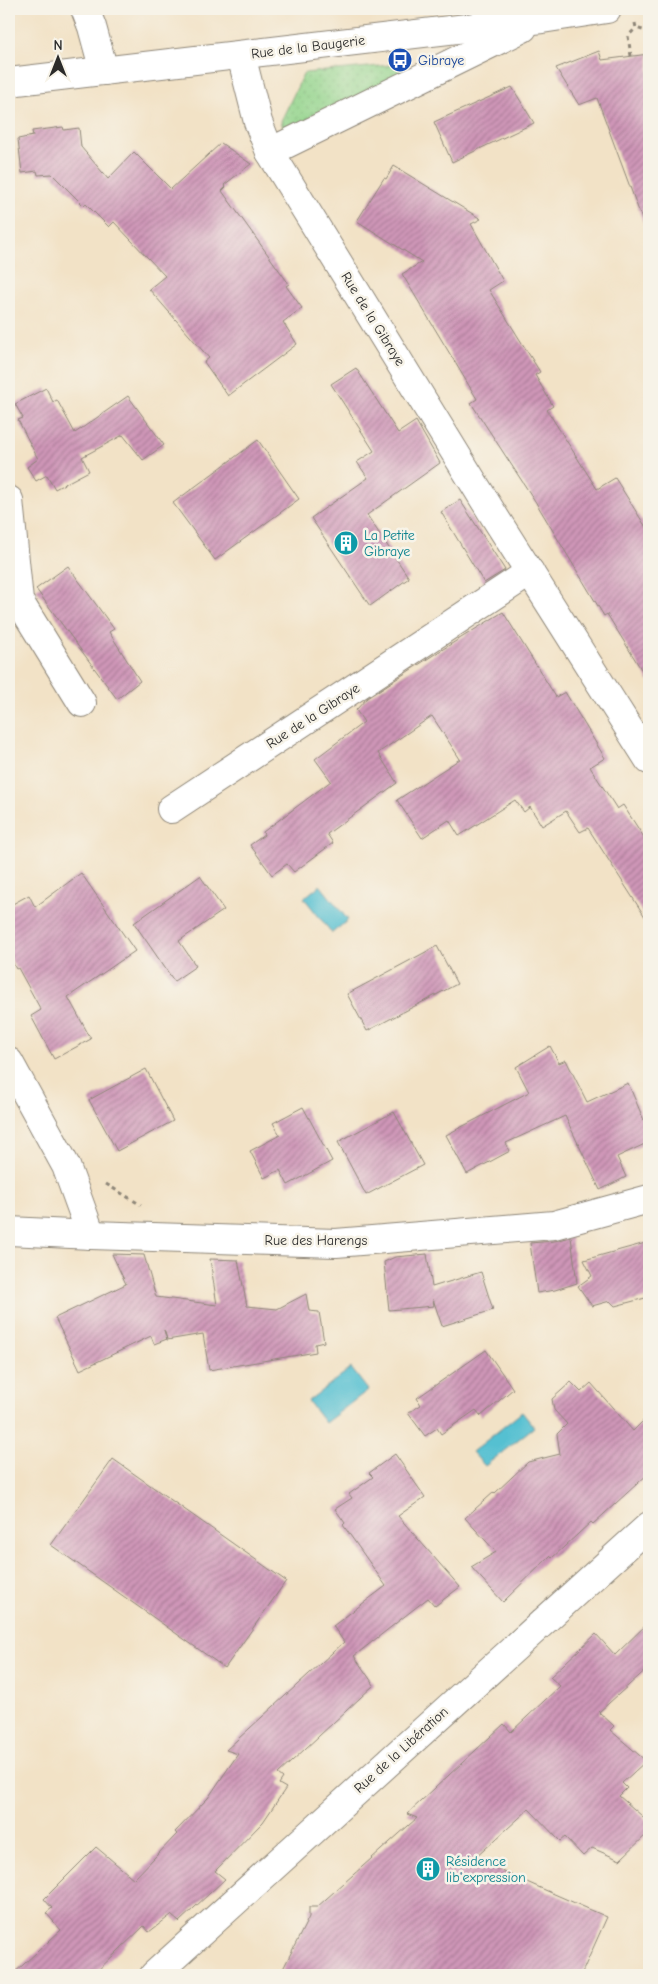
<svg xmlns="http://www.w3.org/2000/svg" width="658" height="1984" font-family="'Comic Neue',sans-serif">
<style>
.grass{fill:url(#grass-dots);stroke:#5f805c}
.water{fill:#55c0d1;stroke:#40767e}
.building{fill:url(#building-hatch)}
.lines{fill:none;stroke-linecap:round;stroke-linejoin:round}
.minor-casing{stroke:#8e8678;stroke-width:30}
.path{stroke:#8e8678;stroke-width:3;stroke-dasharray:4 4;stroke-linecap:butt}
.minor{stroke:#fff;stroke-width:28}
.labels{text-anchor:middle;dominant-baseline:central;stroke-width:5;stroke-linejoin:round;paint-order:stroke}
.street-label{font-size:14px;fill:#2b2b2b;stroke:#f7f3e8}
.transit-label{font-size:14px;fill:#164399;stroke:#f7f3e8;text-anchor:start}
.culture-label{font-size:14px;fill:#0d838f;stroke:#f7f3e8;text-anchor:start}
</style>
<defs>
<pattern id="grass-dots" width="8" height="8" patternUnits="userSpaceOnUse" patternTransform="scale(1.25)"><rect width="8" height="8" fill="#93d48c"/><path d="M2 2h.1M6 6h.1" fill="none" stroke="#7fb679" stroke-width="1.8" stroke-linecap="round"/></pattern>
<pattern id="building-hatch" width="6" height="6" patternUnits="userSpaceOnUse" patternTransform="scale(1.25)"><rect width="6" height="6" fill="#cf96b8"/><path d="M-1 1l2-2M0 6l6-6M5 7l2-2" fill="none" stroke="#a87b96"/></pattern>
</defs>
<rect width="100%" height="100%" fill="#f7f3e8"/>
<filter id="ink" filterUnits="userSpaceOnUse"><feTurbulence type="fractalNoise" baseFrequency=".02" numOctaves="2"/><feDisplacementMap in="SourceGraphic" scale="10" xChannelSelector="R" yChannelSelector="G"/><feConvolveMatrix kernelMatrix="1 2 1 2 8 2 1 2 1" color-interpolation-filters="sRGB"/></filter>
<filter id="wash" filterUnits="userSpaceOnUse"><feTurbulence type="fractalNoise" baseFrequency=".0096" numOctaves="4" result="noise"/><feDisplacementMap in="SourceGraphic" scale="20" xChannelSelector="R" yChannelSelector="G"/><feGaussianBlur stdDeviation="1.12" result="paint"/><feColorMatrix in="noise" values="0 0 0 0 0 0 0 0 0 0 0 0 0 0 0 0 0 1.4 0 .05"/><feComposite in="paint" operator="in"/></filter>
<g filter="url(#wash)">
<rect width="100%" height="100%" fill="#f2e2c6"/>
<!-- grass -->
<path class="grass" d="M402,64L409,77L284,130L281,121L304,73Z"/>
<!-- water -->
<g class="water">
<path d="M320,885L348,920L332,933L304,898Z"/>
<path d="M351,1368L368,1390L325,1423L308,1401Z"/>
<path d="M522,1412L534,1427L485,1466L472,1452Z"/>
</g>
<g id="blocks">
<!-- building -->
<g class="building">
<path d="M599,51L602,60L649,54V230H646L597,98L579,105L556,68Z"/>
<path d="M512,87L534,123L452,162L434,122Z"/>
<path d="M63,127L64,130L79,128L81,147L108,179L134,152L171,189L221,143L251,164L224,185L226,187L222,191L289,284L286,286L302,308L283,322L297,344L228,396L204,362L209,358L149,289L165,276L114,222L109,227L86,204L84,206L52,174L38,175L37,171L22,173L18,139L33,136L32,131Z"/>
<path d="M394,166L481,219L471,224L503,281L489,290L540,372L535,375L553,406L547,410L597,489L615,478L649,532V682L607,614L604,616L535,501L471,403L477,399L402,274L422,262L357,221L384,178L386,179Z"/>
<path d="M356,368L398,433L416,421L440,463L367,515L409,578L370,606L311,518L368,478L357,462L374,451L331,384Z"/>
<path d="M46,388L53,402L57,400L75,433L128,396L164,445L143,460L123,435L82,457L89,471L55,489L47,475L36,481L27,467L38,459L18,420L23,418L15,404Z"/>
<path d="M258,440L299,499L215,560L173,503Z"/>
<path d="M460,500L505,570L484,583L441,512Z"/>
<path d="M68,566L114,629L109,632L140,681L117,699L36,589Z"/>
<path d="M503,612L556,697L565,692L605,758L590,767L617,809L623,805L649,845V923L588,828L580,832L566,811L542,826L530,807L524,812L515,800L459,836L449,820L422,838L397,800L460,759L432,716L378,753L397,783L327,834L333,843L294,872L287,864L272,875L250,845L264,835L263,832L331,781L315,759L364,722L356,710L367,698L435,654Z"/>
<path d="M81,873L135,951L68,997L91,1039L54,1059L31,1016L41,1010L18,968L16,969L9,956V906L29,895L35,907Z"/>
<path d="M200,876L224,910L179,941L196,966L174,981L134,923Z"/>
<path d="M437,946L457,984L367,1031L347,994Z"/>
<path d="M550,1046L559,1063L566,1060L587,1102L628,1083L649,1132V1142L617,1157L626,1177L600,1190L565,1116L506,1143L510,1151L467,1174L446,1135L529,1092L516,1067Z"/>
<path d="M146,1069L173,1121L117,1151L89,1100Z"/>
<path d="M303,1107L332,1161L288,1185L280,1170L264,1178L250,1151L280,1135L273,1123Z"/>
<path d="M394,1112L423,1165L366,1195L338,1142Z"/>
<path d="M571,1237L577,1283L555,1290L537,1293L530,1243L555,1241Z"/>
<path d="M649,1242V1297L615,1306L610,1301L592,1306L578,1286L592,1276L584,1260Z"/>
<path d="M112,1254L144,1255L156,1297L217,1305L210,1259L238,1260L247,1306L277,1309L306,1294L309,1311L319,1312L324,1342L315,1344L316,1352L209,1370L203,1334L167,1340L164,1330L167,1339L154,1344L151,1336L80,1370L55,1318L126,1284Z"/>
<path d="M427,1254L432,1287L481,1272L493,1310L442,1326L433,1299L434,1306L389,1310L384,1262L395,1257Z"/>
<path d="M486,1350L513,1389L481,1416L476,1410L441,1434L437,1428L425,1436L408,1413L421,1405L417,1398Z"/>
<path d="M571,1382L581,1392L591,1383L633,1431L649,1415V1473L593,1524L591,1522L552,1558L550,1556L503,1602L471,1567L496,1552L465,1518L494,1492L495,1493L528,1462L560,1454L557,1434L567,1424L554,1410L552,1399Z"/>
<path d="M395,1454L425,1497L398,1516L460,1587L435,1606L428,1598L354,1656L374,1685L278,1774L283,1778L279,1784L286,1788L263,1822L215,1871L225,1879L179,1922L171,1915L149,1932L144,1926L93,1975H12L61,1930L46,1913L52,1908L44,1899L96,1847L134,1879L177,1834L175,1832L208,1798L238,1754L226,1750L344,1642L333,1626L386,1586L343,1525L345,1523L335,1509L352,1498L349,1494L373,1477L369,1473Z"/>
<path d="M113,1459L286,1581L225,1668L51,1545Z"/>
<path d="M649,1622V1667L599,1712L614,1726L610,1730L646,1761L622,1783L627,1788L619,1796L649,1822V1832L620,1860L592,1848L583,1856L565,1837L560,1841L529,1809L474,1859L607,1917L581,1975H280L309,1917V1907H317L417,1818L407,1814L504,1724L511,1732L560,1686L550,1677L596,1634L615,1655Z"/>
</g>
</g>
</g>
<g filter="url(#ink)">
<use href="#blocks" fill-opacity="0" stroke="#8e8678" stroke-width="1"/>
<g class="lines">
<defs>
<g id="minor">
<path d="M85,9L92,27L104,71"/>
<path d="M241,55L258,122L270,152L496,519L649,760"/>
<path d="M9,82L542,19L607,9"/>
<path d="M270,152L523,28"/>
<path d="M9,500L19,601L82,703"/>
<path d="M171,809L530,572"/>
<path d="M9,1062L66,1166L91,1235"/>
<path d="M9,1231L91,1235L336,1243L554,1225L649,1199"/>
<path d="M154,1975L649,1526"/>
</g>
</defs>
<!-- minor casing -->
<use href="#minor" class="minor-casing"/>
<!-- path -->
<g class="path">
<path d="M635,23L636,28L649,32"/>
<path d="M631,56L628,36L636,28"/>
<path d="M106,1184L141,1205"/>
</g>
<!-- minor -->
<use href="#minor" class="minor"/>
</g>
</g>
<!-- icons -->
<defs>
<symbol id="bus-disc" viewBox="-11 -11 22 22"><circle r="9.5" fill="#1a4fb4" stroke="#f7f3e8"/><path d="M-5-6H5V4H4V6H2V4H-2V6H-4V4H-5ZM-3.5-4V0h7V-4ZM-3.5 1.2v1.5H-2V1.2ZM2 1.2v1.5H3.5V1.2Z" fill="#fff"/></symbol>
<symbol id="building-disc" viewBox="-11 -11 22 22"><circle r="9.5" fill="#0f9aa8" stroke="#f7f3e8"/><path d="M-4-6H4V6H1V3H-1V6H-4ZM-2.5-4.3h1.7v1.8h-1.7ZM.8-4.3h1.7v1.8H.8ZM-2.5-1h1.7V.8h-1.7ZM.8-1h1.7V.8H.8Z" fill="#fff"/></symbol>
</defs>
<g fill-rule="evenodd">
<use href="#bus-disc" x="386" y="46" width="28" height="28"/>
<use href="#building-disc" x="332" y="529" width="28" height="28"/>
<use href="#building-disc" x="414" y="1855" width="28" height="28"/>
</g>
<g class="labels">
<!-- street labels -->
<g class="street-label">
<text transform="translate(308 47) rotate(-7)">Rue de la Baugerie</text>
<text transform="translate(373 319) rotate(58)">Rue de la Gibraye</text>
<text transform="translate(313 716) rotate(-33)">Rue de la Gibraye</text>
<text x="316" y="1240">Rue des Harengs</text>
<text transform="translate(401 1750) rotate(-42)">Rue de la Libération</text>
</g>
<!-- transit labels -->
<g class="transit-label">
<text x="418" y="60">Gibraye</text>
</g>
<!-- culture labels -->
<g class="culture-label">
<text x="364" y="535">La Petite<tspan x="364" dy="16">Gibraye</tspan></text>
<text x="446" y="1861">Résidence<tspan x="446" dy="16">lib'expression</tspan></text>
</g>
</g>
<!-- margin -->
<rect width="658" height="1984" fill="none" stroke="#f7f3e8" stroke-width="30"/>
<!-- north arrow -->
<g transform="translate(58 58)" stroke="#f7f3e8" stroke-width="4" paint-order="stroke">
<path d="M0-4L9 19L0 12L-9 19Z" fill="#2b2b2b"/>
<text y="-8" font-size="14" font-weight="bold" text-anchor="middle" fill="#2b2b2b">N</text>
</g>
</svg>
